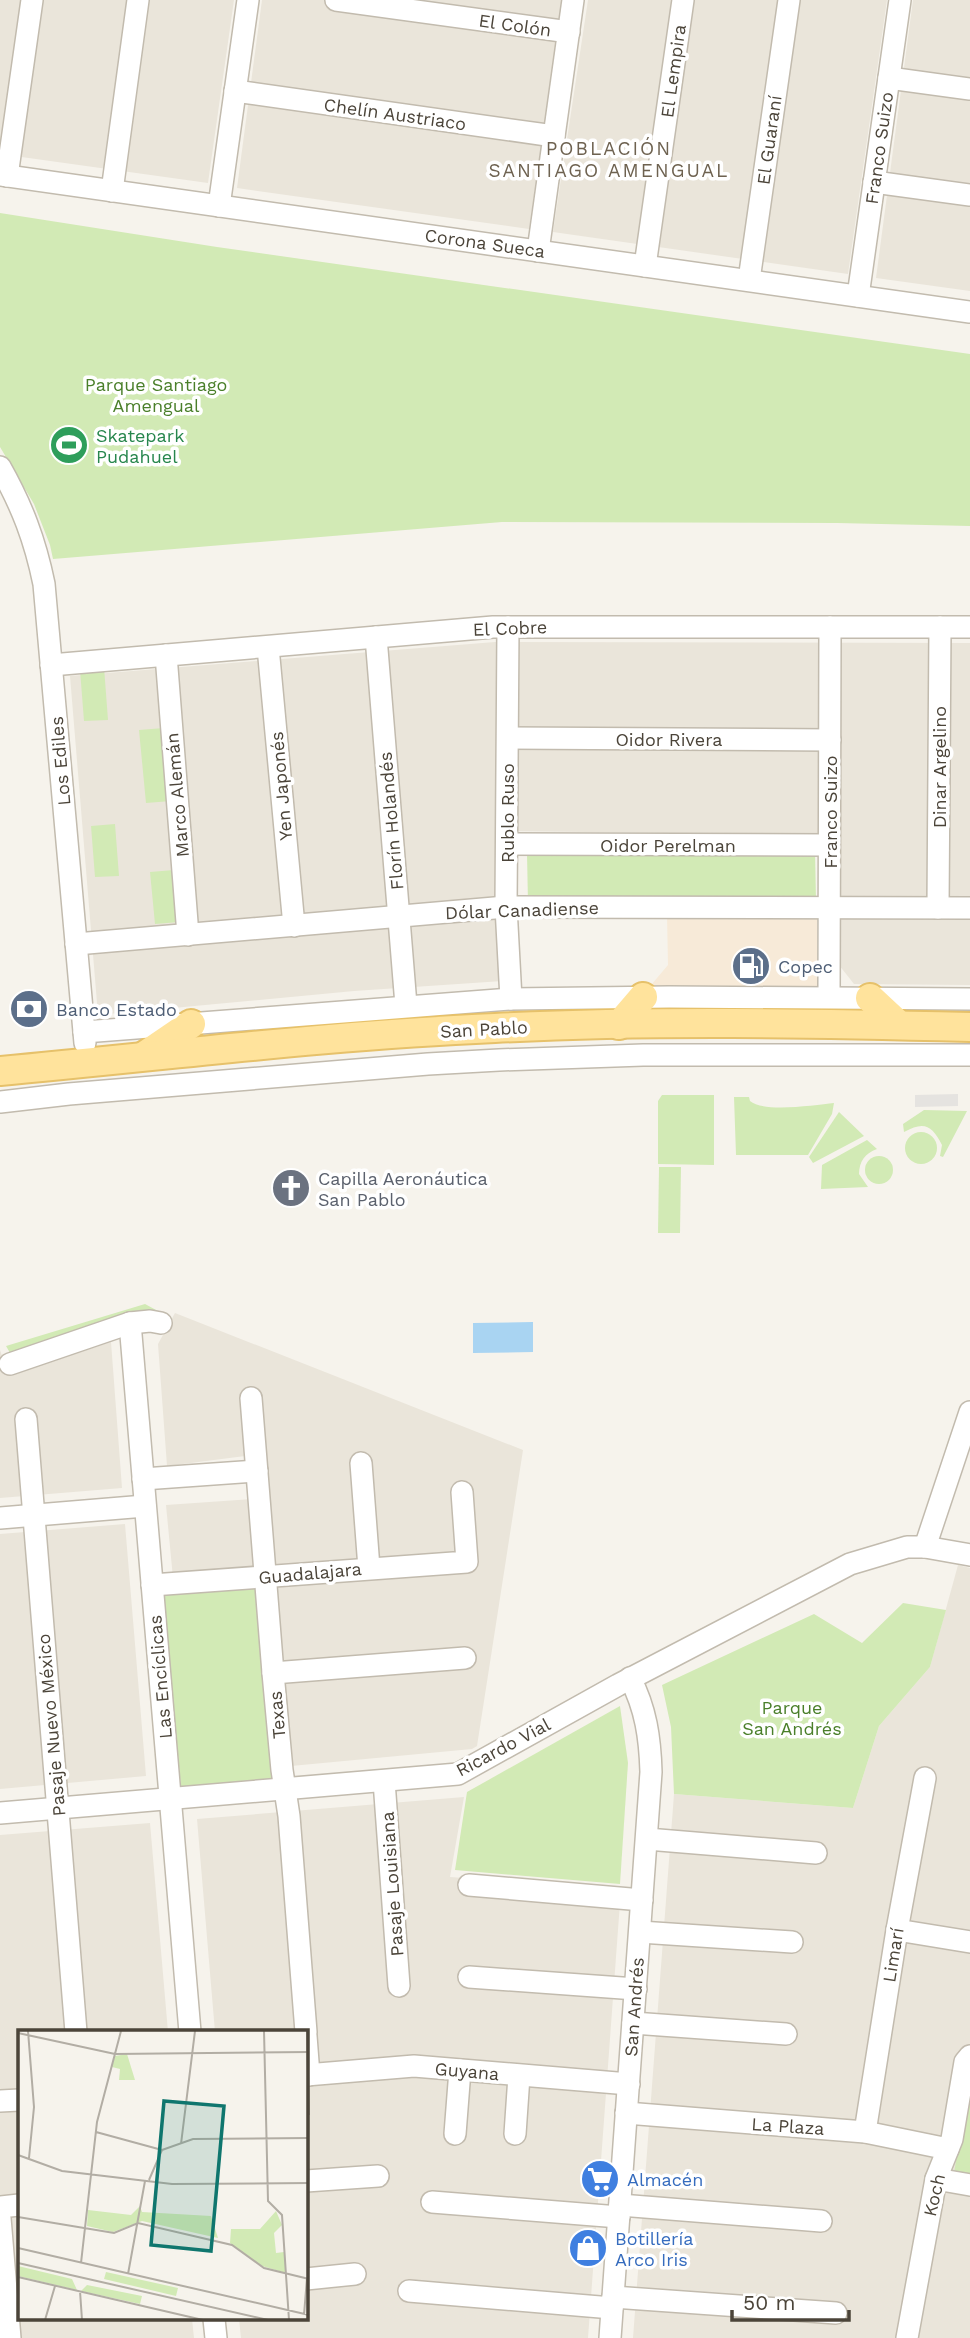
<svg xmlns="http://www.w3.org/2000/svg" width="970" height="2338" font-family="'Work Sans',sans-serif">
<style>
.residential{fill:#eae5da}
.commercial{fill:#f7ead8}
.green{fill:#d2eab5}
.parking{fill:#e5e3e0}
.water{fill:#a9d4f2}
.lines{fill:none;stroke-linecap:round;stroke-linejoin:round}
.minor-casing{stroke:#c2bbae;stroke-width:24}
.major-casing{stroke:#e6c16a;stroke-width:32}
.minor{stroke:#fff;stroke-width:21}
.major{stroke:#ffe39c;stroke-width:28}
.labels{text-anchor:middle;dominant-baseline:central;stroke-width:7;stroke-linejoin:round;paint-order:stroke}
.street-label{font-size:18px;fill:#4b4439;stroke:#fff}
.park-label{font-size:18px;fill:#4a7f2a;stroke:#fff}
.leisure-label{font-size:18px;fill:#27864d;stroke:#fff;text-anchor:start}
.service-label{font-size:18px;fill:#4e5e75;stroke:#fff;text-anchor:start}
.worship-label{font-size:18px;fill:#5b616d;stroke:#fff;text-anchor:start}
.shop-label{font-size:18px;fill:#366cbe;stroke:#fff;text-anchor:start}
.neighbourhood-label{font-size:19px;letter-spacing:2px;fill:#6e6250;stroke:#fff}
.inset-road{fill:none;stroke:#b2ada4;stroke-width:2}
.view{fill:#0f766e;fill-opacity:0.15;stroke:#0f766e;stroke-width:3.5}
.inset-edge{fill:none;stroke:#4b4439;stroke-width:3.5}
</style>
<rect width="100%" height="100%" fill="#f6f3ec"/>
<!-- residential -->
<g class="residential">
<path d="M0,0H234L208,183L0,154Z"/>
<path d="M262,0H563L529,229L237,188Z"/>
<path d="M588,0H887L848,274L553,232Z"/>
<path d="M913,0H970V291L876,278Z"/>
<path d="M495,642L970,643V985L854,984L839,965L837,835L499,831L516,980L354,991L98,1015L70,676Z"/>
<path d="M175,1313L523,1450L477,1746L472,1749L291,1766L173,1578L166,1505L266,1498L257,1387L248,1389L253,1455L167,1466L158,1344Z"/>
<path d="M111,1342L122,1488L0,1498V1350L9,1376Z"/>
<path d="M125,1524L146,1776L0,1789V1534Z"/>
<path d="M958,1565L970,1568V2338H633L674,1794L853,1808L879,1726L930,1667Z"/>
<path d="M464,1797L450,1877L621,1889L588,2338H241L239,2319H306V2032H215L197,1819Z"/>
<path d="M150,1823L168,2032H19V2089L0,2091V1835Z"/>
<path d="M19,2110V2319H192L194,2338H0V2111Z"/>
</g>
<!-- commercial -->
<path class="commercial" d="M817,911V993L646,991L668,965L667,915Z"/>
<!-- green -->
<g class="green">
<path d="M0,213L217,247L970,354V526L837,523L502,522L53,559L50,545L34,504L0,447Z"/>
<path d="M104,667L108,720L84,721L80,670Z"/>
<path d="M164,728L171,801L146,803L139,730Z"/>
<path d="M115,824L119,876L95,877L91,826Z"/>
<path d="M815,851L816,900L528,903L527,854Z"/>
<path d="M174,870L179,922L155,924L150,872Z"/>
<path d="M662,1095H714V1165L658,1164V1101Z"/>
<path d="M734,1097H749L750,1101C764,1113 815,1105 834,1103L832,1114L808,1155H736Z"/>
<path d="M924,1110L967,1111L943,1157L940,1156L942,1145C932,1125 924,1121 904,1132L903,1124Z"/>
<path d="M839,1112L864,1136L813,1163L809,1157Z"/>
<circle cx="921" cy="1148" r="16"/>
<path d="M867,1140L877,1149C865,1153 859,1162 859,1174L868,1187L821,1189L822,1165Z"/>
<circle cx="879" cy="1170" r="14"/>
<path d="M659,1167H681L680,1233H658Z"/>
<path d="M145,1304L169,1317L165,1328L132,1322L13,1358L6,1346Z"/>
<path d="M260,1584L278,1779L181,1787L162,1590Z"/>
<path d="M903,1603L946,1610L930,1667L879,1726L853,1808L674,1794L671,1727L662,1685L814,1614L862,1643Z"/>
<path d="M620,1706L628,1763L620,1884L455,1870L467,1792Z"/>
<path d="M970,2078V2176L954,2173Z"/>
</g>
<!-- parking -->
<path class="parking" d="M958,1094V1106L915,1107V1095Z"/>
<!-- water -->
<path class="water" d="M533,1322V1352L473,1353V1323Z"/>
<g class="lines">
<defs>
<g id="minor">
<path d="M336,0L569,32"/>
<path d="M889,78L970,89"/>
<path d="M235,91L554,136"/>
<path d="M0,175L970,312"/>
<path d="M7,176L32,0"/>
<path d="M874,182L970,195"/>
<path d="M112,191L138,0"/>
<path d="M219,206L248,0"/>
<path d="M538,251L573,0"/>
<path d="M645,266L683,0"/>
<path d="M749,280L789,0"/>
<path d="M858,296L900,0"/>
<path d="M0,467C22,506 35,540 44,584L85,1043"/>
<path d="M508,627L506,907L511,999"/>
<path d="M376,637L406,1005"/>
<path d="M268,647L294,926"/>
<path d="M166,655L188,935"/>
<path d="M51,665L493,627H970"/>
<path d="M508,738L830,740"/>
<path d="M507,844L829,845"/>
<path d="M938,908L940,627"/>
<path d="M76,944L506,907L970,908"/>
<path d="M829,997L830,627"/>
<path d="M84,1032L511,999L669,997L970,999"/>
<path d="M0,1102L69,1094L428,1064L499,1060L643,1055H970"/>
<path d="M130,1323L190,2032"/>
<path d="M10,1364L130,1323L150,1321L161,1323"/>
<path d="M251,1398L273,1673L282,1770L289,1816L306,2032"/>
<path d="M26,1419L76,2032"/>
<path d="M361,1463L369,1568"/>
<path d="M143,1479L257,1471"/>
<path d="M0,1518L145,1506"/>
<path d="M925,1547L970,1412"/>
<path d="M152,1585L467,1562L462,1492"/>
<path d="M273,1673L465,1658"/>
<path d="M384,1781L399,1986"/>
<path d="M0,1813L458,1774L618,1685L850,1564L907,1547H925L970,1555"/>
<path d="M647,1839L816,1853"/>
<path d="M469,1885L642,1900"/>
<path d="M897,1930L970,1942"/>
<path d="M640,1932L792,1942"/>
<path d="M469,1977L636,1989"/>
<path d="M633,2023L786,2034"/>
<path d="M306,2036L309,2075"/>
<path d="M306,2075L414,2066L629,2084"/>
<path d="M0,2101L19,2100"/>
<path d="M626,2113L865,2132L948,2149"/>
<path d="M865,2132L897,1930L925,1778"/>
<path d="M455,2134L460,2070"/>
<path d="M515,2134L519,2076"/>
<path d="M936,2179L970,2185"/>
<path d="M306,2181L378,2176"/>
<path d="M432,2202L619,2217"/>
<path d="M620,2205L821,2221"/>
<path d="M0,2207L19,2205"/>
<path d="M0,2218L10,2338"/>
<path d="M306,2279L355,2274"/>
<path d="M409,2291L612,2308"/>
<path d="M613,2297L836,2313"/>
<path d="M214,2319L216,2338"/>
<path d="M610,2338L651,1772C650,1738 646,1709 630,1678"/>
<path d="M907,2338L936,2179L952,2139L965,2062L970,2056"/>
</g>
<g id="major">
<path d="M870,998L899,1025"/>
<path d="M619,1025L643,997"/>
<path d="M144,1056L191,1024"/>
<path d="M0,1071C165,1056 329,1035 495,1028C653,1020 812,1023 970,1027"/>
</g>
</defs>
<!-- minor casing -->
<use href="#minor" class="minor-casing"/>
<!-- major casing -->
<use href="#major" class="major-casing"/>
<!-- minor -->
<use href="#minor" class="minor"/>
<!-- major -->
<use href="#major" class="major"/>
</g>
<!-- icons -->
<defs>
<symbol id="stadium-disc" viewBox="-11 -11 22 22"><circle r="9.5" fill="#2e9e5b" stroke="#fff"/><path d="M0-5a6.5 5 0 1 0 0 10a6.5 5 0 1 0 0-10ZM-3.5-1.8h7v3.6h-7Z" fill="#fff"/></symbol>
<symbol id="fuel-disc" viewBox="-11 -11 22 22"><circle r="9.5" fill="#5c6f8a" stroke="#fff"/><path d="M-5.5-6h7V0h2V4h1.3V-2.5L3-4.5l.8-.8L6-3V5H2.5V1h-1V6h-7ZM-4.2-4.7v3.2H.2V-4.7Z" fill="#fff"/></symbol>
<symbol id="bank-disc" viewBox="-11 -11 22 22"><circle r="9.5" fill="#5c6f8a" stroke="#fff"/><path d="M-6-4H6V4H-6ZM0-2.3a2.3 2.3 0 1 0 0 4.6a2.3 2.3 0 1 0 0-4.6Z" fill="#fff"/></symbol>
<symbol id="church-disc" viewBox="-11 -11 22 22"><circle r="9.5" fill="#6b7280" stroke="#fff"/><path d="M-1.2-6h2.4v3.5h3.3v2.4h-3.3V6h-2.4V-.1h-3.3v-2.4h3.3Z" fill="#fff"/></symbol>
<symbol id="supermarket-disc" viewBox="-11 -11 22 22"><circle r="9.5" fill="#3f7fe0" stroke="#fff"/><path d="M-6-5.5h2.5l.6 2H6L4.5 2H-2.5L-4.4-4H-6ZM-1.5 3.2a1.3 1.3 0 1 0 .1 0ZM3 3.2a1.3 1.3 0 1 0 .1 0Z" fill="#fff"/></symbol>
<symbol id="shop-disc" viewBox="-11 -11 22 22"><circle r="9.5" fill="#3f7fe0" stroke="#fff"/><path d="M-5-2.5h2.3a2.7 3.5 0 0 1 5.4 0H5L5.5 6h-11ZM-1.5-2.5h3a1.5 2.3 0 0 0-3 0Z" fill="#fff"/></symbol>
</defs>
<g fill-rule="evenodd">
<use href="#stadium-disc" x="47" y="423" width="44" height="44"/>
<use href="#fuel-disc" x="729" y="944" width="44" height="44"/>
<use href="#bank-disc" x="7" y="987" width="44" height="44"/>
<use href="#church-disc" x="269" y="1166" width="44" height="44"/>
<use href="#supermarket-disc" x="578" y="2157" width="44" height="44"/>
<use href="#shop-disc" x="566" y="2226" width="44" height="44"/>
</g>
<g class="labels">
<!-- street labels -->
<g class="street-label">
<text transform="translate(515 25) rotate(8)">El Colón</text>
<text transform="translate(673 71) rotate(-82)">El Lempira</text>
<text transform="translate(395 114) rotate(8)">Chelín Austriaco</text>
<text transform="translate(769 140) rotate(-82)">El Guaraní</text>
<text transform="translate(879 148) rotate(-82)">Franco Suizo</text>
<text transform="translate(485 243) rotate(8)">Corona Sueca</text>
<text transform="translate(510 628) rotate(-2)">El Cobre</text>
<text x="669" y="739">Oidor Rivera</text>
<text transform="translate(60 761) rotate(-95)">Los Ediles</text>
<text transform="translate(939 767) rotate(-90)">Dinar Argelino</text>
<text transform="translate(281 786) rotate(-95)">Yen Japonés</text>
<text transform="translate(177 795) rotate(-95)">Marco Alemán</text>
<text transform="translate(830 812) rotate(-90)">Franco Suizo</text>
<text transform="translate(507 813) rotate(-90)">Rublo Ruso</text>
<text transform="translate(391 821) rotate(-95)">Florín Holandés</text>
<text x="668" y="845">Oidor Perelman</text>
<text transform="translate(522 910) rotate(-2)">Dólar Canadiense</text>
<text transform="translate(484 1029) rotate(-3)">San Pablo</text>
<text transform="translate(310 1573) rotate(-5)">Guadalajara</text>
<text transform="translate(160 1677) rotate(-95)">Las Encíclicas</text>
<text transform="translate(277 1715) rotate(-95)">Texas</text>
<text transform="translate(51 1725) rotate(-95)">Pasaje Nuevo México</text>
<text transform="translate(503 1747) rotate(-28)">Ricardo Vial</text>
<text transform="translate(392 1884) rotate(-94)">Pasaje Louisiana</text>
<text transform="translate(893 1955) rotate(-81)">Limarí</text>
<text transform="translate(634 2007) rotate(-86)">San Andrés</text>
<text transform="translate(467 2071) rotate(5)">Guyana</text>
<text transform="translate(788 2126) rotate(4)">La Plaza</text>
<text transform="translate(934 2195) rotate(-77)">Koch</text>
</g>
<!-- park labels -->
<g class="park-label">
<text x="156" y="384">Parque Santiago<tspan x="156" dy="21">Amengual</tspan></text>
<text x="792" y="1707">Parque<tspan x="792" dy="21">San Andrés</tspan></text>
</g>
<!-- leisure labels -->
<g class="leisure-label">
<text x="96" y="435">Skatepark<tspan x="96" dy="21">Pudahuel</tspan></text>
</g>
<!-- service labels -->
<g class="service-label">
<text x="778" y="966">Copec</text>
<text x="56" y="1009">Banco Estado</text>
</g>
<!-- worship labels -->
<g class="worship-label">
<text x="318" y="1178">Capilla Aeronáutica<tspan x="318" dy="21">San Pablo</tspan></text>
</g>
<!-- shop labels -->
<g class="shop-label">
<text x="627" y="2179">Almacén</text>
<text x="615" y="2238">Botillería<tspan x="615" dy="21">Arco Iris</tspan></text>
</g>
<!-- neighbourhood labels -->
<g class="neighbourhood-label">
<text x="609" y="148">POBLACIÓN<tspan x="609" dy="22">SANTIAGO AMENGUAL</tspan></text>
</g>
</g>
<!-- overview -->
<g transform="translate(18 2030)">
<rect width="290" height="290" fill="#f6f3ec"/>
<path d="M109,24L117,50H101L102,39L94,37L97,26ZM122,176L124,182L193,186L200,208L124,191L95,202L69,196L70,180L113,185ZM258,181L264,195L256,203L258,223L266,222L268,243L244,236L212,213L213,199H242ZM0,236L54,249L59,260L0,246ZM88,242L160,258L158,266L86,249ZM69,255L124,266L122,274L63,261Z" fill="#d2eab5"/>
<path class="inset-road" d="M10,1L16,77L11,128M246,1L250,171L264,185L271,290M289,1L291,85M0,3L97,24L291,22M78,102L144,120M163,114L177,1M144,120L175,109L291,108M0,125L44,141L154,154L291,153M131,150L144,120M0,187L96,203L120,193L214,215L246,238L291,249M0,218L291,285M0,233L250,290M63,233L79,92L103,1M110,244L127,151M0,247L185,290M62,261L64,290M286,285L289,248M27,290L37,256"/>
<path class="view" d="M146,71L206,76L193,221L133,215Z"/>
<rect width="290" height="290" class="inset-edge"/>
</g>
<!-- scale -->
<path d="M732 2310v10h117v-10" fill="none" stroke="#4b4439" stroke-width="3.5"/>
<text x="743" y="2310" font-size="21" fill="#4b4439" stroke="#ffffff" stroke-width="5" paint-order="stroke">50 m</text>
</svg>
